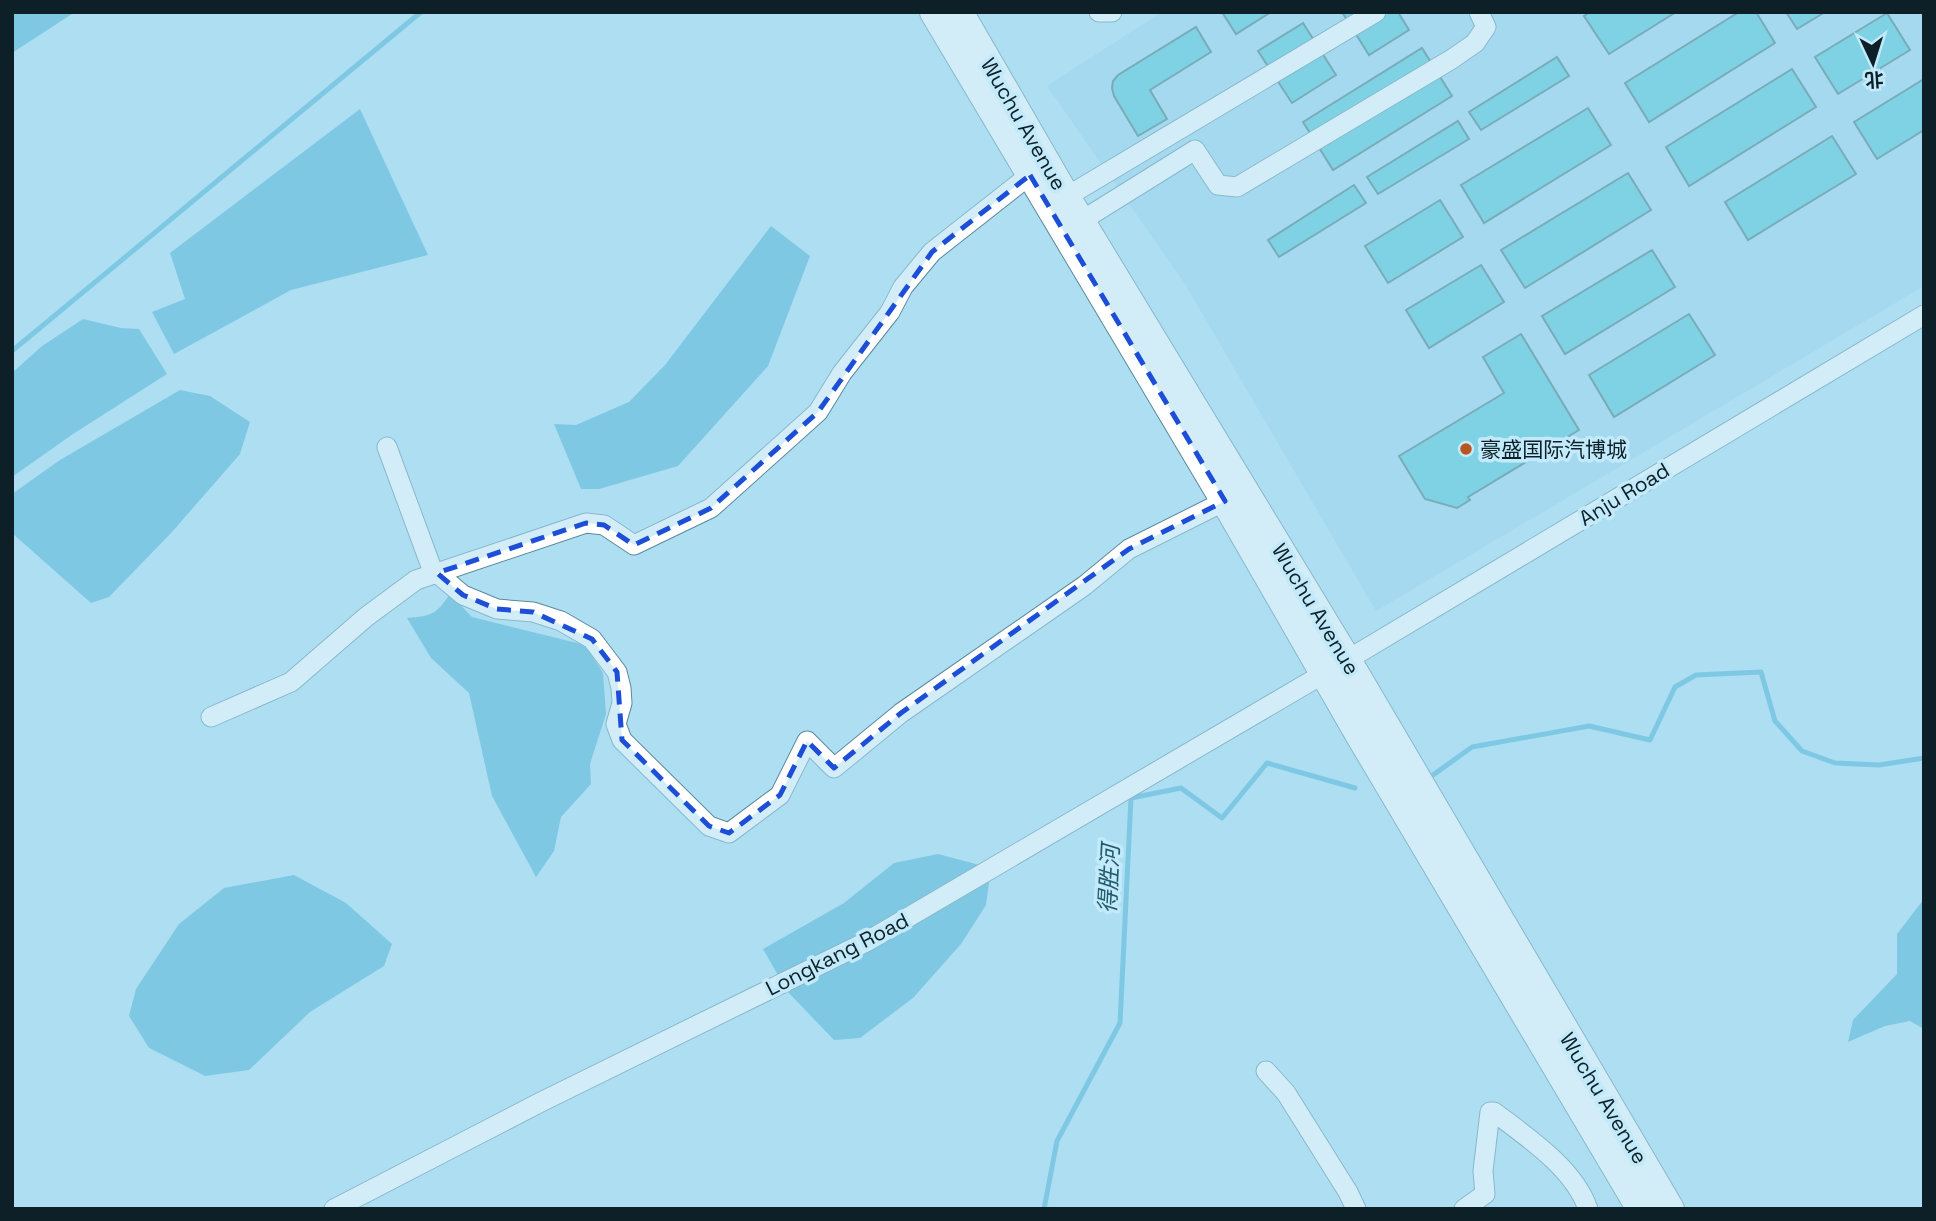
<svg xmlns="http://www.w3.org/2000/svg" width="1936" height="1221" font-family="'Space Grotesk','Noto Sans SC',sans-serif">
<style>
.built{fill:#9ad3eb}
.water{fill:#46aed3}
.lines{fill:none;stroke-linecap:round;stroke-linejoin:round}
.stream{stroke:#46aed3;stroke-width:5}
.building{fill:#47c3d0;stroke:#3a6f75;stroke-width:2}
.minor-casing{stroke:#5c8a9c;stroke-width:21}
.highway-casing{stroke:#5c8a9c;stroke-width:30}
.minor{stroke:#fff;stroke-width:19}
.highway{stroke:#fff;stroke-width:28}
.marked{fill:none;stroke:#1d4ed8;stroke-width:5;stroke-dasharray:14 9;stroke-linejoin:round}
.poi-dot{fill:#b9551f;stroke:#c3eafa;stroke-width:2.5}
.labels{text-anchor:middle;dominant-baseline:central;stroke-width:7;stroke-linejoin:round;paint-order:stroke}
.street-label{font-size:21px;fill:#0d2028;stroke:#c3eafa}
.poi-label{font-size:21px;fill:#0d2028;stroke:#c3eafa;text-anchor:start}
.water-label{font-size:23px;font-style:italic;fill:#235b6f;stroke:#c3eafa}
</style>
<rect width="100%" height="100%" fill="#addef2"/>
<!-- built -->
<path class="built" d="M1162,12H1924V286L1376,611L1185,284L1047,86Z"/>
<!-- water -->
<g class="water">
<path d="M12,12H75L12,53Z"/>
<path d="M360,109L428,255L291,290L174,354L152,312L185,299L170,253Z"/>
<path d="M771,226L810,256L768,366L678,466L599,489H581L554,424L576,425L629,402L665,365Z"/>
<path d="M83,319L121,328L139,329L167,374L73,434L12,477V373L42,346Z"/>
<path d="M180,390L210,396L250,422L240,454L172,532L109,597L91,603L12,533V494L60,460Z"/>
<path d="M450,594L472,617L585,645L603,673L606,714L590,764L591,784L561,817L554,851L536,877L492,796L469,693L431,658L407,618C433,616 436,614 450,594Z"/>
<path d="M938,854L991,868L986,905L961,944L913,998L860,1038L834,1040L787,991L763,949L844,903L894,863Z"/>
<path d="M294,875L346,903L392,944L384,966L310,1012L249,1070L205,1076L149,1048L129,1016L136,989L179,924L224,888Z"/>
<path d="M1924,899V1029L1910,1021L1885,1026L1848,1042L1853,1020L1897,974V934Z"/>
</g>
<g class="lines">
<!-- stream -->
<g class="stream">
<path d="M12,351L421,12"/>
<path d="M1433,775L1472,747L1589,726L1650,740L1675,687L1696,675L1761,672L1775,721L1802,751L1835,763L1879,765L1924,758"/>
<path d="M1044,1209L1057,1141L1120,1023L1131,798L1181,788L1222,818L1267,763L1355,788"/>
</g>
</g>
<!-- building -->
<g class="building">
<path d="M1222,12H1271L1236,34Z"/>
<path d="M1342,12H1398L1409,30L1369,55Z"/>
<path d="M1590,12H1676L1609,54L1584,16Z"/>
<path d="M1739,12H1756L1775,43L1649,122L1625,83Z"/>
<path d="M1786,12H1825L1797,29Z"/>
<path d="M1887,13L1910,50L1838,94L1815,57Z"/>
<path d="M1303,23L1336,75L1292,103L1258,51Z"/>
<path d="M1196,27L1211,52L1150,90L1167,119L1138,136L1114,96L1112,88L1113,81L1118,75Z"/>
<path d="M1422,48L1452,96L1333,170L1303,122Z"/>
<path d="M1557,57L1569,76L1481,130L1469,112Z"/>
<path d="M1792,69L1816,107L1689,186L1666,147Z"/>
<path d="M1924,79V130L1877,159L1854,122Z"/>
<path d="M1588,108L1611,145L1484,223L1461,185Z"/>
<path d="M1458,121L1469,139L1378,194L1367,177Z"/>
<path d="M1832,136L1856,174L1748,240L1725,202Z"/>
<path d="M1628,173L1651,210L1525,288L1501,250Z"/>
<path d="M1354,185L1366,203L1279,257L1268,240Z"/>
<path d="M1440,200L1463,237L1388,283L1365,246Z"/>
<path d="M1652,250L1675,287L1565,354L1542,316Z"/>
<path d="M1481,265L1504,302L1429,348L1406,310Z"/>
<path d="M1689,314L1715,355L1614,417L1589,375Z"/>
<path d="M1521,334L1579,430L1468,497L1470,500L1457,508L1425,499L1399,456L1504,393L1483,357Z"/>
</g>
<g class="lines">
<defs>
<g id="minor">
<path d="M1099,12H1112"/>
<path d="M1066,197L1376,12"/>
<path d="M1081,221L1195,150L1218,185L1237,187L1452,59L1475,43L1486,27L1479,12"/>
<path d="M387,447L432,569L463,595L497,609L533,612L561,621L592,639L617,672L621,688L622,703L616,724L622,740L709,826L729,833L780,795L807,741L834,768L901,713L1084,586L1129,549L1225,501"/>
<path d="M211,717L291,682L366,617L416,580L586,523L604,525L634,545L711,508L818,412L842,373L890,312L903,287L932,252L1030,175"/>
<path d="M1266,1071L1286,1093L1348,1192L1356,1209"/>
<path d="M334,1209L541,1102L866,942L1347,660L1924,315"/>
<path d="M1464,1209L1485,1194L1483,1171L1490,1112H1494C1527,1137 1574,1168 1588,1209"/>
</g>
<g id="highway">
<path d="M934,12L1225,501L1359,734L1641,1209"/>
<path d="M959,12L1066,197L1347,660L1670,1209"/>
</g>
</defs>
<!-- minor casing -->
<use href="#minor" class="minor-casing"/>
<!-- highway casing -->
<use href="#highway" class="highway-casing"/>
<!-- minor -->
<use href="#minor" class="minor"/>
<!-- highway -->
<use href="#highway" class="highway"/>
</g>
<!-- marked area -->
<path d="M0 0H1936V1221H0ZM1030,175L1225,501L1129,549L901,713L834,768L807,741L780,795L729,833L709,826L622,740L617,672L592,639L533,612L497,609L463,595L437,573L586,523L604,525L634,545L711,508L818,412L932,252Z" fill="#addef2" fill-opacity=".55" fill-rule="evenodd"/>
<path class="marked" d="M1030,175L1225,501L1129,549L901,713L834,768L807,741L780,795L729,833L709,826L622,740L617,672L592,639L533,612L497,609L463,595L437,573L586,523L604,525L634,545L711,508L818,412L932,252Z"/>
<!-- markers -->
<circle class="poi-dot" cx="1466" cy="449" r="7"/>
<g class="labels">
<!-- street labels -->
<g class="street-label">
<text transform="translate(1024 124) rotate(60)">Wuchu Avenue</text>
<text transform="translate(1624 494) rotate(-31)">Anju Road</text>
<text transform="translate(1316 609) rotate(59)">Wuchu Avenue</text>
<text transform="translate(837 954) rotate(-27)">Longkang Road</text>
<text transform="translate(1604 1098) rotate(59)">Wuchu Avenue</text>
</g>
<!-- poi labels -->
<g class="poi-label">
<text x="1480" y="449">豪盛国际汽博城</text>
</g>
<!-- water labels -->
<g class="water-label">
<text transform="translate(1109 879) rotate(-87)">得胜河</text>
</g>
</g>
<!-- border -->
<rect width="1936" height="1221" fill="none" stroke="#0d2028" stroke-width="28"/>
<!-- north arrow -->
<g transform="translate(1873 63) rotate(176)" stroke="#c3eafa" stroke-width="5" paint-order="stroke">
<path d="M0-5L12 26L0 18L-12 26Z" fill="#0d2028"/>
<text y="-10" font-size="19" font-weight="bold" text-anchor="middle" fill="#0d2028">北</text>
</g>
</svg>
